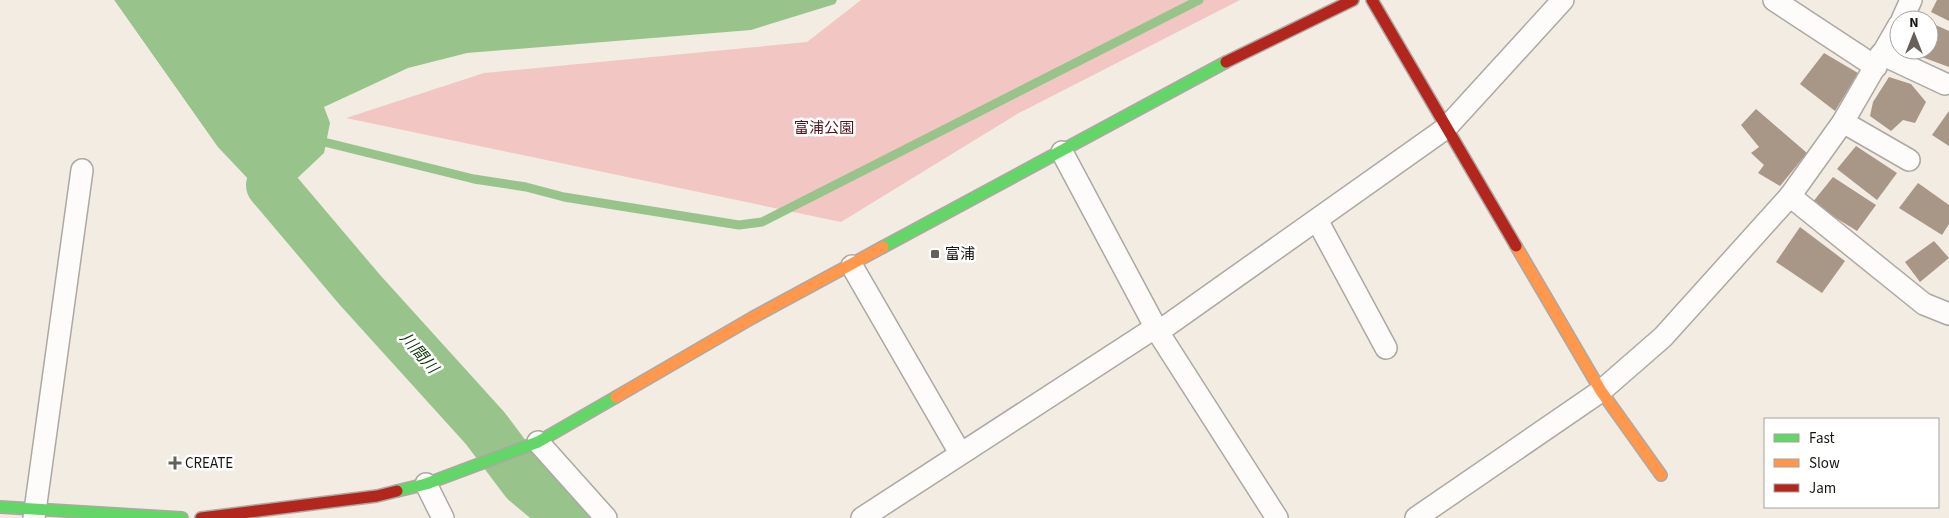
<svg xmlns="http://www.w3.org/2000/svg" width="1949" height="518" font-family="'Source Sans 3','Noto Sans JP',sans-serif">
<style>
.green{fill:#f2c7c3}
.water{fill:#98c48c}
.pier{fill:#f2ece3}
.lines{fill:none;stroke-linecap:round;stroke-linejoin:round}
.stream{stroke:#98c48c;stroke-width:9}
.river{stroke:#98c48c;stroke-width:50}
.building{fill:#a89687}
.street-casing{stroke:#ada8a2;stroke-width:24}
.fast-casing{stroke:#ada8a2;stroke-width:14}
.slow-casing{stroke:#ada8a2;stroke-width:14}
.jam-casing{stroke:#ada8a2;stroke-width:14}
.street{stroke:#fdfcfb;stroke-width:21}
.fast{stroke:#63d668;stroke-width:11}
.slow{stroke:#ff974d;stroke-width:11}
.jam{stroke:#b3261e;stroke-width:11}
.poi-dot{fill:#65615a;stroke:#fff;stroke-width:2}
.labels{text-anchor:middle;dominant-baseline:central;stroke-width:5;stroke-linejoin:round;paint-order:stroke}
.park-label{font-size:15px;fill:#521219;stroke:#fff}
.poi-label{font-size:15px;fill:#191610;stroke:#fff;text-anchor:start}
.water-label{font-size:16px;font-style:italic;fill:#073500;stroke:#fff}
</style>
<rect width="100%" height="100%" fill="#f2ece3"/>
<!-- green -->
<path class="green" d="M861,0H1240L1019,113L841,222L346,118L484,73L807,42Z"/>
<!-- water -->
<path class="water" d="M114,0H837L835,4L751,30L467,53L408,68L324,107L330,123L324,153L271,203L217,146Z"/>
<!-- pier -->
<path class="pier" d="M111,0H114L217,146H214Z"/>
<g class="lines">
<!-- stream -->
<path class="stream" d="M320,141L474,179L526,187L564,197L739,225L762,222L1199,0"/>
<!-- river -->
<path class="river" d="M271,185L360,290L485,428L525,481L569,518"/>
</g>
<!-- building -->
<g class="building">
<path d="M1937,0H1949V21L1931,12Z"/>
<path d="M1929,22L1949,31V67L1903,50H1929Z"/>
<path d="M1824,53L1858,73L1835,111L1800,84Z"/>
<path d="M1889,77L1911,84L1926,102L1915,123L1903,120L1891,131L1870,116L1873,102Z"/>
<path d="M1756,109L1807,153L1780,186L1758,173L1764,165L1751,153L1759,147L1741,125Z"/>
<path d="M1949,111V146L1932,135Z"/>
<path d="M1856,146L1897,173L1877,200L1837,169Z"/>
<path d="M1833,177L1876,205L1857,231L1812,203Z"/>
<path d="M1918,183L1949,205V224L1942,235L1899,208Z"/>
<path d="M1800,227L1845,261L1822,293L1776,262Z"/>
<path d="M1934,241L1949,258L1920,282L1905,262Z"/>
</g>
<g class="lines">
<defs>
<g id="street">
<path d="M1774,0L1876,67"/>
<path d="M1902,20L1911,0"/>
<path d="M1899,25L1843,122L1790,196L1924,304L1949,314"/>
<path d="M1881,54L1945,84"/>
<path d="M1843,122L1909,160"/>
<path d="M1062,152L1158,332L1277,518"/>
<path d="M1317,220L1386,348"/>
<path d="M852,266L960,453"/>
<path d="M1158,332L1446,128L1563,0"/>
<path d="M538,442L606,518"/>
<path d="M426,484L443,518"/>
<path d="M34,518L82,170"/>
<path d="M862,518L1156,327"/>
<path d="M1416,518L1601,391L1663,337L1790,196"/>
</g>
<g id="fast">
<path d="M883,247L1226,62"/>
<path d="M397,491L426,484L538,442L616,397"/>
<path d="M0,507L182,518"/>
</g>
<g id="slow">
<path d="M1516,246L1601,391L1661,475"/>
<path d="M616,397L752,318L883,247"/>
</g>
<g id="jam">
<path d="M1372,0L1516,246"/>
<path d="M1226,62L1353,0"/>
<path d="M201,518L377,496L397,491"/>
</g>
</defs>
<!-- street casing -->
<use href="#street" class="street-casing"/>
<!-- fast casing -->
<use href="#fast" class="fast-casing"/>
<!-- slow casing -->
<use href="#slow" class="slow-casing"/>
<!-- jam casing -->
<use href="#jam" class="jam-casing"/>
<!-- street -->
<use href="#street" class="street"/>
<!-- fast -->
<use href="#fast" class="fast"/>
<!-- slow -->
<use href="#slow" class="slow"/>
<!-- jam -->
<use href="#jam" class="jam"/>
</g>
<!-- markers -->
<g class="poi-dot">
<rect x="930" y="249" width="10" height="10" rx="2.5"/>
<path d="M172.5 455.5h5v5h5v5h-5v5h-5v-5h-5v-5h5z"/>
</g>
<g class="labels">
<!-- park labels -->
<g class="park-label">
<text x="824" y="128">富浦公園</text>
</g>
<!-- poi labels -->
<g class="poi-label">
<text x="945" y="254">富浦</text>
<text x="185" y="463">CREATE</text>
</g>
<!-- water labels -->
<g class="water-label">
<text transform="translate(419 353) rotate(49)">川間川</text>
</g>
</g>
<!-- legend -->
<rect x="1764" y="418" width="175" height="90" fill="#ffffff" stroke="#a3a29f"/>
<rect x="1774" y="434" width="25" height="8" fill="#63d668" stroke="#a3a29f"/>
<text x="1809" y="443" font-size="15" fill="#191610">Fast</text>
<rect x="1774" y="459" width="25" height="8" fill="#ff974d" stroke="#a3a29f"/>
<text x="1809" y="468" font-size="15" fill="#191610">Slow</text>
<rect x="1774" y="484" width="25" height="8" fill="#b3261e" stroke="#a3a29f"/>
<text x="1809" y="493" font-size="15" fill="#191610">Jam</text>
<!-- north arrow -->
<g transform="translate(1914 35)"><circle r="24" fill="#ffffff" stroke="#a3a29f"/>
<path d="M0-4L9 19L0 12L-9 19Z" fill="#65615a"/>
<text y="-8" font-size="14" font-weight="bold" text-anchor="middle" fill="#191610">N</text>
</g>
</svg>
